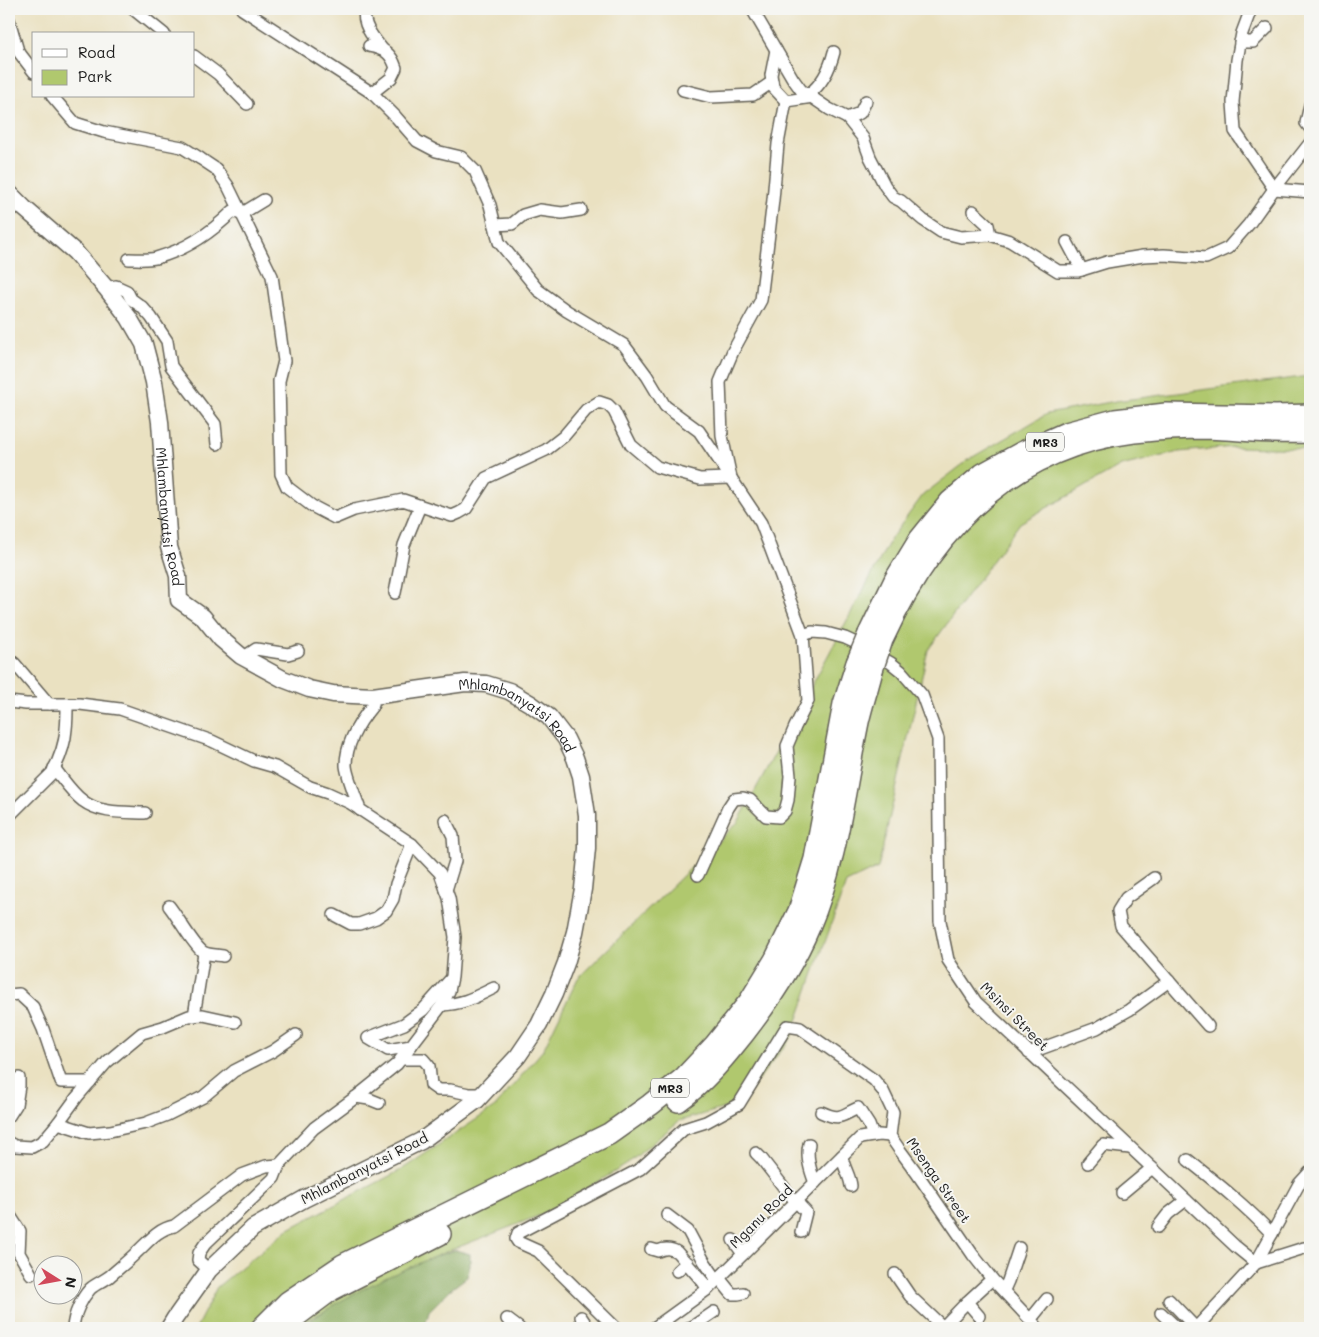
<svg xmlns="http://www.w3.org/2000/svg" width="1319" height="1337" font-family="Mali,sans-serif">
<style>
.green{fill:#b0c86e;stroke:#667245}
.forest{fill:#8cac61;stroke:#54643e}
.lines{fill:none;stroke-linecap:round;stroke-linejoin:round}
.street-casing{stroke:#646156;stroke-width:14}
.secondary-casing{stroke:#646156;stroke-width:19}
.highway-casing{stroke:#646156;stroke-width:24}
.street{stroke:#fff;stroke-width:11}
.secondary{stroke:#fff;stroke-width:16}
.highway{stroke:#fff;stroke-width:21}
.highway-bridge-casing{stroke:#646156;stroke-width:24;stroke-linecap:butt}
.highway-bridge{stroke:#fff;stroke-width:21}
.labels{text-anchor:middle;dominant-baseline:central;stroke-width:4;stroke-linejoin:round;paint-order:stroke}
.shield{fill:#f6f6f2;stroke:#5d5d5c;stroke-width:1}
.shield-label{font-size:12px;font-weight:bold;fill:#1c1c1c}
.street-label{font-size:14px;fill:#1c1c1c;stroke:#f6f6f2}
</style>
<rect width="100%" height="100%" fill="#f6f6f2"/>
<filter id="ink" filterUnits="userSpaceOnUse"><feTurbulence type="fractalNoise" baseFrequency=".02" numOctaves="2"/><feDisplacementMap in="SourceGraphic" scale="10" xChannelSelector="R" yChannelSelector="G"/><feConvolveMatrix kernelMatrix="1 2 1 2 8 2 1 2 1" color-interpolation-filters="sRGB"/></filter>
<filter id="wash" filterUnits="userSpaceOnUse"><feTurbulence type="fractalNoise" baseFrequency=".0096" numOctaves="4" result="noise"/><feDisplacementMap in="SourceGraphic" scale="20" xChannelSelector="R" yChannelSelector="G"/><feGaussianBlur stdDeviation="1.12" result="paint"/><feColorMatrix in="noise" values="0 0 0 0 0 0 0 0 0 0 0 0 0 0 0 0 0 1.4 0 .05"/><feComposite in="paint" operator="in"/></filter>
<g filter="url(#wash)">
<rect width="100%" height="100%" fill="#eae1c1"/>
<!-- green -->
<path class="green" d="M1310,376V449L1234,447L1179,452L1121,466L1020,523L928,650L878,868L846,883L791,1038L739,1104L679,1121L626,1165L546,1213L443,1253L290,1328H196L217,1287L287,1230L401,1170L495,1107L543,1050L578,978L738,822L892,537L923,495L971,458L1047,414L1116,401Z"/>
<!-- forest -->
<path class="forest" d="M455,1250L470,1254V1265L467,1277L451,1289L429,1311L424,1328H299C336,1302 373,1282 415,1265C428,1259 441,1254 455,1250Z"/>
</g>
<g filter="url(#ink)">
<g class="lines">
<defs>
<g id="street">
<path d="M133,9L164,34"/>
<path d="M242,9L372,93L396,117L417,141L436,151L461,157L475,171L490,205L499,242L538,290L567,311L624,345L647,376L665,406L699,431L731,478L761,523L803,635L808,701L795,727L787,746L790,776L788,800L785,811L779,817L766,816L750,800L743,798L734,799L728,808L698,875"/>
<path d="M365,9C361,24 374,39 383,50"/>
<path d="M752,9L793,79L801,90L829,109L847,118L863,138L870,157L885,186L893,197L901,201L923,220L941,232L961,237L990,235L1010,241L1058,271H1078L1107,262L1143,256L1164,255L1206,258L1228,248L1249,224L1274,189L1310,143"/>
<path d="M1251,9L1242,33L1237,60L1233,102L1235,131L1274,189L1310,192"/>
<path d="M9,20L18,51L34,72"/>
<path d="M1240,42H1253L1267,28"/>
<path d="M369,46C385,49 391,53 396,68L391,78L372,93"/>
<path d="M776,50L771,75L773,87L786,101"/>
<path d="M194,56L218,74L247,104"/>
<path d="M683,90L711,97L753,95L772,82"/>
<path d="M809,94C822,84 830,68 834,52"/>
<path d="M52,96L75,123L104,132L182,147L201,159L216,169L228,186L272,276L284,361L279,381L281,474L287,487L312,506L335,518L354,510L403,500L436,511L452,516L459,513L466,509L486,478L546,450L564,436L586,410L599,402L608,405L614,411L631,445L657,467L700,479L731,478L722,436L720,382L733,351L761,300L773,200L778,144L786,101L813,97"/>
<path d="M1310,105L1306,123L1310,128"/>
<path d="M847,118L860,113L866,101"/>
<path d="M973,211L988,225L990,235"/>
<path d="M495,225L512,224L523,215L540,210L562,213L581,210"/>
<path d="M1067,242L1082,270"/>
<path d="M129,259C138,259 148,260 156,258C185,250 212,232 233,211L241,214L264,200"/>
<path d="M106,288L116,286L127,291L131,299L142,307L151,317L167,341L171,366L215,424L217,444"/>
<path d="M395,593L404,545L420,506"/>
<path d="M803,635L812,632L826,633L845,638L858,644L891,663L901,671L922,695L938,739L940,921L948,960L976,1002L1235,1246L1256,1263"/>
<path d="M244,657L256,649L288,654L298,651"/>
<path d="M9,659L15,664L49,704"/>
<path d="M9,702L26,704H80L120,709L212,741L254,761L275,767L310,787L328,793L350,803L412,844L440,873L449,898L455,937L452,977L449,991L442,1005L397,1064L356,1097L314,1128L279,1165L274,1178L205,1244L199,1253L198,1260L209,1270"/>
<path d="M54,768C63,779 72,793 83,801C100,814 125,812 145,813"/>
<path d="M360,810C357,800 346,774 346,765C346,742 359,722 373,705V696"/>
<path d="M9,816L52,773C59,760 65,744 66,729C67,721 67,713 67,704"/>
<path d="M445,820L453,836L455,861L446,890"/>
<path d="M1154,878L1126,898L1118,911L1121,926L1208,1026"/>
<path d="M169,906C178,917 193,945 203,952C208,955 217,955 223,956"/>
<path d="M334,915L351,924H359L376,918L386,911L393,899L396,884L412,844"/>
<path d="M9,995L19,994L33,1007L43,1029L61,1082H90"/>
<path d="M442,1005C464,1004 475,997 494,988"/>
<path d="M194,1016L204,953"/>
<path d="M411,1046L388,1050L368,1038L404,1024L423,1010L450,980"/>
<path d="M1029,1053L1097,1028L1129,1010L1169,981"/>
<path d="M402,1059H423L429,1066L431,1085L438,1090H450L469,1094H483"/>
<path d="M356,1097L369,1099L379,1103"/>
<path d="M821,1112C841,1121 840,1116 858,1108L869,1125L873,1136"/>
<path d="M9,1116L16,1105L19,1086V1078"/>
<path d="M58,1123L89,1133L110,1131L146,1123L167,1115L203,1097L234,1071L273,1051L296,1035"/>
<path d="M9,1143L15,1146L32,1147L43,1141L58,1123L77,1097L107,1062L142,1033L163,1027L189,1016L203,1015L235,1022"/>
<path d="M809,1144C806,1157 810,1170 815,1183"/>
<path d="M756,1153L761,1158L789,1194L806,1212L801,1232"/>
<path d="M842,1156C843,1167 850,1175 851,1186"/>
<path d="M1188,1160C1217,1183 1247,1207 1272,1234"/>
<path d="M1088,1163L1103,1145L1130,1148"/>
<path d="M1122,1193L1152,1168"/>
<path d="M9,1214L20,1231L19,1253L31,1274"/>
<path d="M667,1215L688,1231L704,1261L717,1280"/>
<path d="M1158,1227L1168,1214L1186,1200"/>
<path d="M733,1240L743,1254"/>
<path d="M651,1249L658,1251C665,1248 670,1248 677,1252L703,1282L708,1289"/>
<path d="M1256,1263L1304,1248H1310"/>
<path d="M677,1271L687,1262"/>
<path d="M895,1274L910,1296L943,1327"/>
<path d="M719,1278L732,1294H738L743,1293"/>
<path d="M1004,1290L1008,1281L1019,1248"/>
<path d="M1169,1300L1196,1328"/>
<path d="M967,1302L979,1316"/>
<path d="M1161,1313L1177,1328"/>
<path d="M581,1317L587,1326V1328"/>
<path d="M507,1319L519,1328"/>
<path d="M1030,1320L1047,1299"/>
<path d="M73,1328C74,1314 81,1299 90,1289C95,1284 104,1281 110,1276C119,1268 128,1261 136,1253C148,1242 158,1229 174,1226L242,1175L266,1166L279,1165"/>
<path d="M616,1328L538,1251L518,1242L516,1239L518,1233L640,1169L684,1129L706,1122L739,1104L787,1026L800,1028L874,1080L883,1091L893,1112L890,1136L899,1149L916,1172L973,1255L992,1279L1038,1328"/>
<path d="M654,1328L708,1289L860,1138L879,1135L890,1136"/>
<path d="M688,1328L692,1327L714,1312"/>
<path d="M942,1328L967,1302L992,1279"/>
<path d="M1196,1328L1256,1263L1299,1184L1310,1172"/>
</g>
<g id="secondary">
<path id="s1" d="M9,193L24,208L75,252L106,288L129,318L144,344L154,382L160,422L169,547L178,576L179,600L203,617L221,639L241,656L283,679L309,689L333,694L373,696L465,683L486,684L509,691L531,704L549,717L566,739L575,758L581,776L587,815V848L583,889L575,932L566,963L554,994L539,1025L518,1056L477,1100L421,1141L304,1199L253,1228L209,1270L175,1318L169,1328"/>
</g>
<g id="highway">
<path d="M869,634L895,580L920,539L950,502L983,474L1023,452L1066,433L1115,420L1166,414L1276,416L1310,415"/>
<path d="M883,638C937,520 1020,439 1155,430C1171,429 1188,428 1204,428C1240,429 1275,434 1310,432"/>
<path d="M678,1101C704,1083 724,1058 744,1033C769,1001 793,965 809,927C837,862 844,790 858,722C862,704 868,687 872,670"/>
<path d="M262,1328L288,1302L343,1265L609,1134L650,1105L684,1078L715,1045L750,1001L775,960L799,911L815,859L844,704L857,663"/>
<path d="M280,1328L331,1290L440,1234"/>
</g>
</defs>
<!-- street casing -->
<use href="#street" class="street-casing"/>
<!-- secondary casing -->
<use href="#secondary" class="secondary-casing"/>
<!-- highway casing -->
<use href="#highway" class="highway-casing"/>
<!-- street -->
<use href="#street" class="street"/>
<!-- secondary -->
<use href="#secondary" class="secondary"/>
<!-- highway -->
<use href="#highway" class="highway"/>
<defs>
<g id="highway-bridge">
<path d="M857,663L869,634"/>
<path d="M872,670L882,640"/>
</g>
</defs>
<!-- highway-bridge casing -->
<use href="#highway-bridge" class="highway-bridge-casing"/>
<!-- highway-bridge -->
<use href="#highway-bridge" class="highway-bridge"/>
</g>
</g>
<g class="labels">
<!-- shield labels -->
<g class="shield">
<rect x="1026" y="432.5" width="38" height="19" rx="4"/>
<rect x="651" y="1078.5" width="38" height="19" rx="4"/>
</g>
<g class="shield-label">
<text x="1045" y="442">MR3</text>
<text x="670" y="1088">MR3</text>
</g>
<!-- street labels -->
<g class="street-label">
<text stroke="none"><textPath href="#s1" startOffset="379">Mhlambanyatsi Road</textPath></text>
<text stroke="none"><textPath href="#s1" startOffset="844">Mhlambanyatsi Road</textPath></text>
<text transform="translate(1015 1016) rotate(45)">Msinsi Street</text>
<text transform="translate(364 1168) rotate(-27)">Mhlambanyatsi Road</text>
<text transform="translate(939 1180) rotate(55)">Msenga Street</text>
<text transform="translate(761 1216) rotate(-45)">Mganu Road</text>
</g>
</g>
<!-- margin -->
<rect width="1319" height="1337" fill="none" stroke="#f6f6f2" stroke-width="30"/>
<!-- legend -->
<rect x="32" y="32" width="162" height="65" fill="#f6f6f2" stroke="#9f9f9c"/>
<rect x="42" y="49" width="25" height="8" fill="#ffffff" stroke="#9f9f9c"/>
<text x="78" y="58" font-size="15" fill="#1c1c1c">Road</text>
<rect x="42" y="70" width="25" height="15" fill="#b0c86e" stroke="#9f9f9c"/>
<text x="78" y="82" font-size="15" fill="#1c1c1c">Park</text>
<!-- north arrow -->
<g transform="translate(58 1280) rotate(101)"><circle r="24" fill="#f6f6f2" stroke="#9f9f9c"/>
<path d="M0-4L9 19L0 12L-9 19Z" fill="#d1495b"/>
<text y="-8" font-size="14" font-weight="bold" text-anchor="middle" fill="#1c1c1c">N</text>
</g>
</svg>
